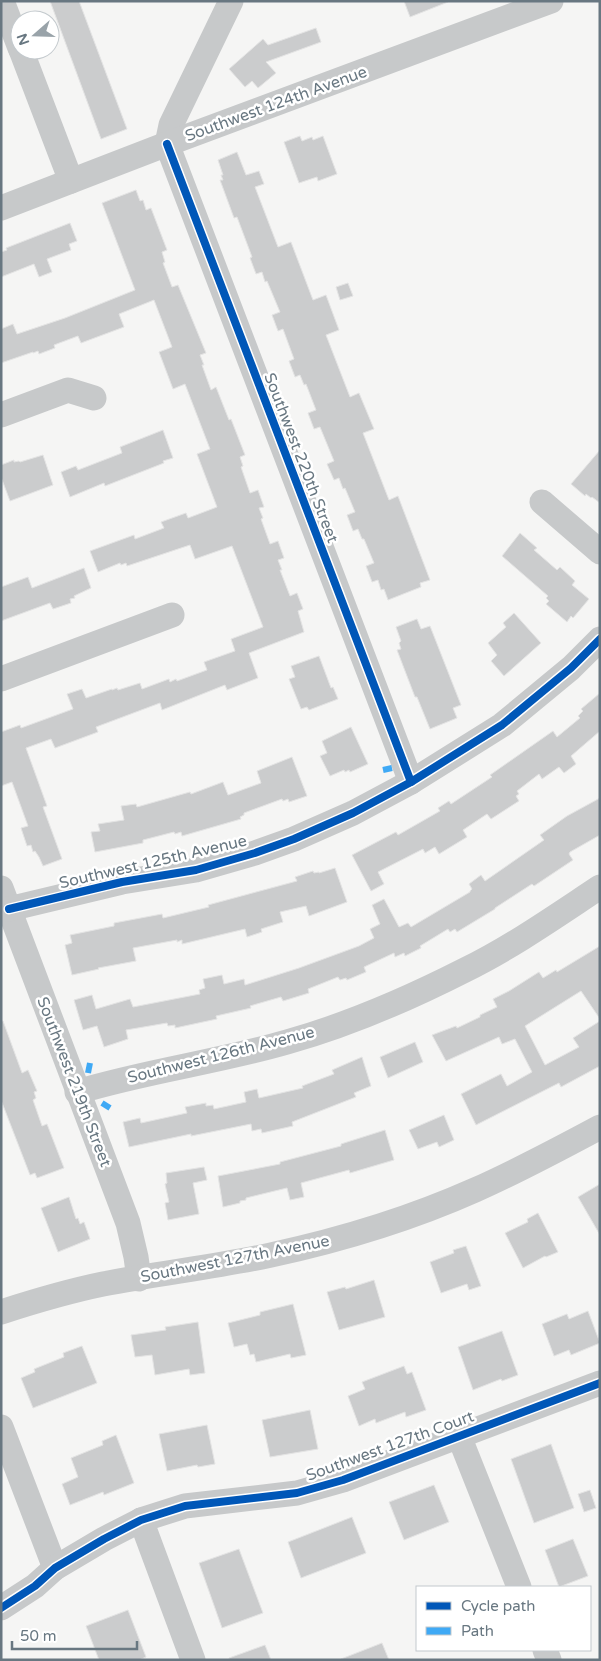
<svg xmlns="http://www.w3.org/2000/svg" width="601" height="1661" font-family="'Varela Round',sans-serif">
<style>
.building{fill:#cbcccd;stroke:#e4e4e4}
.lines{fill:none;stroke-linecap:round;stroke-linejoin:round}
.minor{stroke:#c7c9ca;stroke-width:25}
.quiet{stroke:#3fa9f5;stroke-width:6;stroke-dasharray:12 6;stroke-linecap:butt}
.cycleway-casing{stroke:#fff;stroke-width:11}
.cycleway{stroke:#0057b8;stroke-width:8}
.labels{text-anchor:middle;dominant-baseline:central;stroke-width:5;stroke-linejoin:round;paint-order:stroke}
.street-label{font-size:16px;fill:#687781;stroke:#fff}
</style>
<rect width="100%" height="100%" fill="#f5f5f4"/>
<!-- building -->
<g class="building">
<path d="M50,1H79L127,129L101,139Z"/>
<path d="M404,1H447L448,2L410,17Z"/>
<path d="M316,28L321,42L266,62L276,73L258,88L252,81L245,87L229,69L263,39L268,45Z"/>
<path d="M300,136L302,141L312,137L313,140L323,136L337,174L318,181L317,177L299,183L284,142Z"/>
<path d="M237,152L246,175L259,171L264,184L255,187L278,247L291,242L313,300L326,295L339,330L326,335L350,397L359,393L374,429L363,433L389,500L398,496L430,580L420,583L421,587L388,600L384,589L381,590L378,580L372,582L366,566L374,563L364,539H362L358,529L353,531L347,515L355,512L345,488L343,489L339,478L334,480L327,464L334,461L320,427L314,429L308,413L316,410L306,384L304,385L300,375L295,377L289,361L294,359L283,329L278,331L272,315L280,312L267,281L265,282L262,272L256,274L250,258L252,257L237,217L234,218L220,180H223L221,175H223L218,160Z"/>
<path d="M136,190L140,201L143,200L146,210L151,208L167,250L162,252L165,262L163,263L172,287L178,285L206,353L200,355L204,365H202L211,390L216,387L229,420L231,419L245,455L240,457L243,466L241,467L250,493L258,490L264,507L259,508L263,518L261,519L270,544L278,541L284,558L278,560L282,570H280L290,596L297,593L303,609L298,611L304,632L249,653L258,678L227,690L225,685L162,710L160,703L96,727L98,732L55,748L51,739L26,748L47,806L43,807L62,859L43,866L39,857L35,851L33,852L31,845L27,846L21,828L28,826L12,782L1,786V732L20,725L21,728L73,709L67,694L82,689L86,698L112,689V690L117,688L118,690L140,683L142,689L169,679L170,682L176,679L177,681L207,670L204,662L235,651L231,639L263,627L232,546L195,559L190,545L127,566L126,563L121,565L120,563L98,572L90,551L134,535L135,539L164,528L161,522L186,513L188,518L217,507L197,454L210,449L185,384L173,389L159,352L172,347L154,300L119,314L124,327L81,343L78,336L54,345L55,348L39,354L38,351L33,353V352L1,363V329L13,324L17,334L65,318L135,290L102,203Z"/>
<path d="M70,223L77,241L69,244L71,250L47,259L52,272L39,277L34,264L1,277V252L7,250L6,248Z"/>
<path d="M348,283L353,296L340,300L336,287Z"/>
<path d="M163,430L173,458L163,461L164,463L105,486L104,483L70,497L61,472L76,466L78,470L122,453L120,447Z"/>
<path d="M600,450V503L592,497L591,498L586,494L585,496L571,484Z"/>
<path d="M43,455L53,485L10,501L1,477V465L14,460V462L19,461L20,462Z"/>
<path d="M520,533L537,548L534,550L557,570L560,567L575,581L572,585L589,599L573,618L571,616L567,622L546,604L549,601L546,598L548,596L502,556Z"/>
<path d="M84,568L91,588L74,596L75,598L70,599L71,603L53,609L50,603L1,621V587L28,577L32,588Z"/>
<path d="M514,613L541,643L504,676L491,661L497,655L488,643L506,627L503,623Z"/>
<path d="M417,619L421,629L430,626L461,705L453,708L457,718L430,729L417,697H415L397,650L401,649L399,643L401,641L396,627Z"/>
<path d="M319,656L331,688L333,687L338,699L309,710L307,707L301,709L289,679L295,677L291,666Z"/>
<path d="M600,693V731L571,756L576,764L564,773L559,767L542,779L539,774L517,791L519,794L516,796L519,801L491,819L487,814L463,830L467,837L439,854L435,847L425,853L423,849L378,872L384,884L371,891L352,855L396,832L398,835L440,811L438,808L449,801L451,804L492,777L490,775L553,731L557,737L580,718L578,716L583,711L581,709Z"/>
<path d="M351,727L368,764L350,772L349,770L345,772L344,770L330,776L320,756L327,753L322,741Z"/>
<path d="M292,757L307,796L289,802L288,799L283,801L282,799L244,813V815L240,817L241,819L182,836L181,832L175,834L174,832L143,840V843L95,852L91,832L100,831L98,824L124,820L121,806L136,804L137,807L190,792L191,794L223,782L228,795L261,783L257,771Z"/>
<path d="M600,798V835L570,852L569,854L573,860L534,886L532,884L495,908V909L457,932L455,929L450,932L448,929L420,946L421,948L405,956L404,953L395,957L394,953L364,967L366,972L347,980L346,978L340,980L338,977L308,989L309,993L283,1001L281,997L250,1006L251,1008L216,1016L217,1019L175,1028V1025L168,1026L167,1023L126,1030L128,1039L104,1047L97,1026L83,1030L74,1000L92,995L96,1009L130,999L133,1007L200,994L199,990L205,988L203,979L222,975L224,984L244,979L245,985L299,968L359,946L374,938L370,929L380,924L372,905L384,899L399,927L408,923L411,927L470,892V891L472,889L469,884L481,875L485,881L544,840L540,835L567,816Z"/>
<path d="M335,868L347,902L309,916L306,906L280,912L283,922L261,929L262,932L247,937L245,929L182,944V940L177,942V940L133,948L136,961L98,968L99,969L72,975L65,945L72,943L70,935L114,926V923L162,914L163,918L209,907L208,905L297,881L295,877L313,871L314,873L319,872V873Z"/>
<path d="M600,946V1019L581,991L525,1026L545,1065L579,1047L573,1038L600,1021V1066L561,1087L559,1083L476,1125L461,1094L501,1074L507,1086L532,1072L515,1039L502,1044L499,1037L446,1061L432,1035L456,1026L457,1028L480,1017V1015L497,1007L493,999L509,991L539,972L543,978L556,970L557,972Z"/>
<path d="M1,1021H3L22,1073L28,1070L37,1091L34,1092L36,1098L33,1100L42,1126L47,1124L64,1168L37,1178L35,1173L30,1175L1,1100Z"/>
<path d="M415,1042L423,1062L388,1078L380,1057Z"/>
<path d="M362,1057L371,1086L354,1093L356,1097L292,1122L293,1126L262,1133L261,1129L252,1131L251,1124L191,1136V1134L129,1147L123,1122L140,1118L141,1123L187,1113L185,1107L206,1103V1106L213,1105L214,1109L246,1102L244,1092L257,1089L259,1098L303,1088L302,1086L334,1074L332,1070Z"/>
<path d="M444,1115L454,1140L439,1147L437,1142L418,1149L409,1130Z"/>
<path d="M385,1130L394,1160L350,1173L349,1170L301,1183L304,1197L290,1200L287,1188L246,1198V1200L240,1201V1203L223,1207L218,1176L280,1164V1162L341,1146V1144Z"/>
<path d="M204,1167L207,1180L193,1183L199,1214L168,1220L165,1203L169,1202L165,1184L167,1183L166,1173Z"/>
<path d="M600,1184V1235L578,1197Z"/>
<path d="M69,1197L76,1219L78,1218L80,1224L84,1222L90,1239L58,1252L41,1208Z"/>
<path d="M538,1213L558,1252L546,1257L545,1256L523,1268L505,1233L528,1222L527,1219Z"/>
<path d="M466,1246L481,1286L469,1290L467,1284L441,1293L430,1262L454,1253L453,1250Z"/>
<path d="M374,1280L385,1317L339,1330L327,1292L345,1287L346,1289Z"/>
<path d="M293,1304L306,1355L291,1358L290,1354L256,1362L254,1354L250,1355L247,1344L234,1347L228,1323L260,1315V1312Z"/>
<path d="M588,1311L600,1343L571,1355L569,1350L554,1356L542,1324L567,1314L569,1319Z"/>
<path d="M198,1322L205,1373L190,1375L189,1369L155,1375L152,1355L135,1357L131,1335L166,1330L165,1327Z"/>
<path d="M502,1331L518,1375L502,1381L501,1379L473,1390L458,1347Z"/>
<path d="M82,1346L97,1383L33,1408L21,1378L35,1372L34,1369L64,1357L63,1353Z"/>
<path d="M404,1366L407,1374L412,1372L426,1410L406,1417L405,1412L376,1423L375,1419L359,1426L348,1396L365,1389L362,1382Z"/>
<path d="M310,1410L318,1449L270,1457L262,1420Z"/>
<path d="M207,1425L215,1464L198,1467L197,1465L167,1471L159,1434Z"/>
<path d="M116,1435L134,1483L104,1495L103,1492L70,1505L62,1484L78,1477L71,1458L103,1445L102,1441Z"/>
<path d="M551,1444L574,1508L534,1523L511,1459Z"/>
<path d="M434,1485L449,1522L404,1540L389,1502Z"/>
<path d="M590,1490L596,1508L584,1512L578,1494Z"/>
<path d="M352,1517L366,1553L301,1578L288,1542Z"/>
<path d="M573,1539L588,1576L559,1587L545,1550Z"/>
<path d="M239,1549L263,1613L222,1628L199,1563Z"/>
<path d="M128,1610L146,1657L139,1660H99L86,1626Z"/>
<path d="M382,1643L389,1660H341V1659Z"/>
<path d="M265,1645L271,1660H229V1658Z"/>
</g>
<g class="lines">
<!-- minor -->
<g class="minor">
<path d="M2,1L20,48"/>
<path d="M21,50L71,181"/>
<path d="M167,144L411,782"/>
<path d="M167,144L171,125L231,1"/>
<path d="M1,208L167,144L551,1"/>
<path d="M1,415L68,390L94,398"/>
<path d="M542,502L600,552"/>
<path d="M1,679L172,615"/>
<path d="M1,888L128,1223L136,1257L139,1279"/>
<path d="M9,909L122,882L196,870L255,853L294,839L353,813L411,782L502,725L571,668L600,639"/>
<path d="M77,1092C146,1071 218,1062 287,1042C348,1025 408,999 465,970C512,947 556,916 600,887"/>
<path d="M1,1312C35,1301 69,1291 103,1284C159,1273 215,1267 271,1255C340,1240 410,1219 475,1190C518,1171 559,1149 600,1127"/>
<path d="M1,1427L55,1568"/>
<path d="M459,1436L519,1587"/>
<path d="M141,1520L193,1660"/>
<path d="M1,1608L35,1586L55,1568L104,1539L141,1520L185,1506L297,1493L343,1480L600,1383"/>
<path d="M545,1650L549,1660"/>
</g>
<!-- quiet -->
<g class="quiet">
<path d="M383,770L392,768"/>
<path d="M88,1073L90,1063"/>
<path d="M102,1103L110,1108"/>
</g>
<defs>
<g id="cycleway">
<path d="M167,144L411,782"/>
<path d="M9,909L122,882L196,870L255,853L294,839L353,813L411,782L502,725L571,668L600,639"/>
<path d="M1,1608L35,1586L55,1568L104,1539L141,1520L185,1506L297,1493L343,1480L600,1383"/>
</g>
</defs>
<!-- cycleway casing -->
<use href="#cycleway" class="cycleway-casing"/>
<!-- cycleway -->
<use href="#cycleway" class="cycleway"/>
</g>
<g class="labels">
<!-- street labels -->
<g class="street-label">
<text transform="translate(276 104) rotate(-20)">Southwest 124th Avenue</text>
<text transform="translate(301 458) rotate(69)">Southwest 220th Street</text>
<text transform="translate(153 862) rotate(-13)">Southwest 125th Avenue</text>
<text transform="translate(221 1055) rotate(-14)">Southwest 126th Avenue</text>
<text transform="translate(74 1082) rotate(69)">Southwest 219th Street</text>
<text transform="translate(235 1259) rotate(-11)">Southwest 127th Avenue</text>
<text transform="translate(390 1446) rotate(-20)">Southwest 127th Court</text>
</g>
</g>
<!-- border -->
<rect width="601" height="1661" fill="none" stroke="#687781" stroke-width="5"/>
<!-- legend -->
<rect x="416" y="1586" width="175" height="65" fill="#ffffff" stroke="#c3c9cd"/>
<rect x="426" y="1602" width="25" height="8" fill="#0057b8" stroke="#c3c9cd"/>
<text x="461" y="1611" font-size="15" fill="#687781">Cycle path</text>
<rect x="426" y="1627" width="25" height="8" fill="#3fa9f5" stroke="#c3c9cd"/>
<text x="461" y="1636" font-size="15" fill="#687781">Path</text>
<!-- north arrow -->
<g transform="translate(35 35) rotate(250)"><circle r="24" fill="#ffffff" stroke="#c3c9cd"/>
<path d="M0-4L9 19L0 12L-9 19Z" fill="#99a3a9"/>
<text y="-8" font-size="14" font-weight="bold" text-anchor="middle" fill="#687781">N</text>
</g>
<!-- scale -->
<path d="M12 1641v8h125v-8" fill="none" stroke="#687781" stroke-width="2.5"/>
<text x="20" y="1641" font-size="15" fill="#687781" stroke="#ffffff" stroke-width="4" paint-order="stroke">50 m</text>
</svg>
